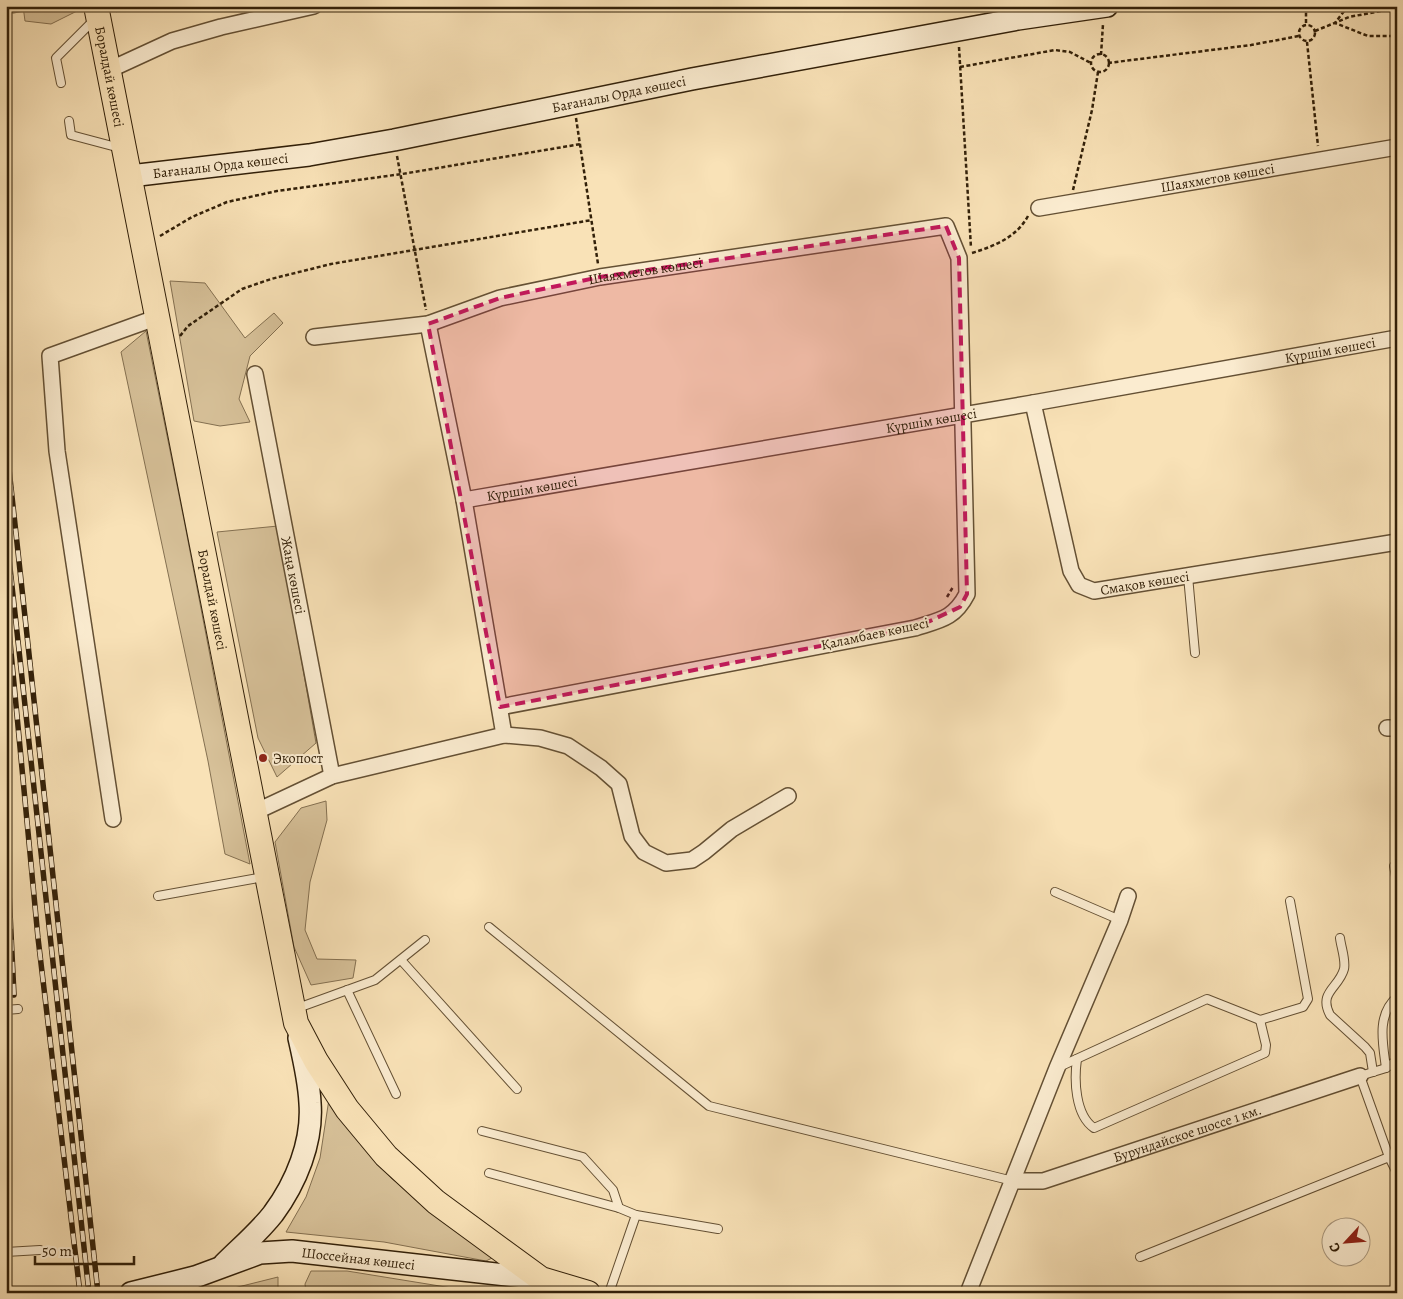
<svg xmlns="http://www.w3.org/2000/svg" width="1403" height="1299" font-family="Alegreya,serif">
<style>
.green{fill:#d7c199;stroke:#847051}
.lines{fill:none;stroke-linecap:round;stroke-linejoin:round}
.stream{stroke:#816d4e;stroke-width:4}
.lane-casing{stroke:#645034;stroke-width:10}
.street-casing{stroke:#645034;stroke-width:18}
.secondary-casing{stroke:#322009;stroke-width:24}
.primary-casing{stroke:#322009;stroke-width:26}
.path{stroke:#322009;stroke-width:2.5;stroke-dasharray:4 2.5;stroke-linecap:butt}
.lane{stroke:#fbecd0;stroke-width:8}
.street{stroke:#fbecd0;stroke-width:15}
.secondary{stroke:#fbecd0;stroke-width:21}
.primary{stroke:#f9e2b7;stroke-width:24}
.rail-casing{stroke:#322009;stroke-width:5.5}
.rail{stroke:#fbecd0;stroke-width:4;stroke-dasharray:11;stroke-linecap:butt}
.marked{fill:#c2185b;fill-opacity:0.2;stroke:#c2185b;stroke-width:4;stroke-dasharray:10 6;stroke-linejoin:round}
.poi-dot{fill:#8f2418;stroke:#fbecd0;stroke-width:2}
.labels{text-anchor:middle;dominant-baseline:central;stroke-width:4;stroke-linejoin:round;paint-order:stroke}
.street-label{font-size:14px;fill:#322009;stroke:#fbecd0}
.poi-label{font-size:14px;fill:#322009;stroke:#fbecd0;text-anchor:start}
</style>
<rect width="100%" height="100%" fill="#f9e2b7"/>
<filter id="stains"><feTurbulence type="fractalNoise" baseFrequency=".004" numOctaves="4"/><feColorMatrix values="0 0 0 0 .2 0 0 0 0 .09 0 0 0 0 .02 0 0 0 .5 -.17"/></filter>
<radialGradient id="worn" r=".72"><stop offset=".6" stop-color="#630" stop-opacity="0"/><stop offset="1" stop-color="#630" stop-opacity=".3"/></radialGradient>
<!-- green -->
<g class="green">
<path d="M23,6H80L81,9L51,24L25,21Z"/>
<path d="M170,281L205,283L245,338L274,313L283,323L250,356L239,399L250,422L220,426L194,421Z"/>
<path d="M146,331L184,520L250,864L225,854L208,761L121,352Z"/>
<path d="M278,526L316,743L277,777L258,738L217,532Z"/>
<path d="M326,801L327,820L310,882L305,930L317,959L356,960L353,978L311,985L294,947L275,842L301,808Z"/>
<path d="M329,1099L391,1178L492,1258L486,1261L384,1242L286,1232L306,1197L320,1158Z"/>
<path d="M311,1271H347L483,1293H306L305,1284Z"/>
<path d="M278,1277V1293H214Z"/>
</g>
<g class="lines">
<!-- stream -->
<path class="stream" d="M6,13L41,6"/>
<defs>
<g id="lane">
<path d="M61,83L56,58L95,19"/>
<path d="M69,121L71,135L120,148"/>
<path d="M1188,576L1195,653"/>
<path d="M1394,866L1397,882"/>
<path d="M1055,892L1120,920"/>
<path d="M158,896L264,877"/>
<path d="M489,927L709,1106L1013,1181"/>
<path d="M1340,938C1341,947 1346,960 1344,969C1339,988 1318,992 1330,1015L1365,1047L1370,1053L1373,1072"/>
<path d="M401,960L517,1089"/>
<path d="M347,990L396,1094"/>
<path d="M295,1009L375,980L425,940"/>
<path d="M6,1010L18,1009"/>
<path d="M1077,1059C1074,1080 1075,1115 1094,1128L1265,1053L1266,1045L1260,1020"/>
<path d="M1397,1060L1386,1068L1360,1076L1389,1157L1397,1173"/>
<path d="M1059,1067L1207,999L1260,1020L1303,1007L1308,999L1290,901"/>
<path d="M1386,1068C1383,1044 1376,1015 1397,997"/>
<path d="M482,1131L583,1157L613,1190L619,1208"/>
<path d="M489,1173L619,1208L636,1215L609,1293"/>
<path d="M636,1215L718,1229"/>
<path d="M6,1252L40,1250"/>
<path d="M1140,1257L1389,1157"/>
</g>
<g id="street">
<path d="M109,70L172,41L221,27L314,6"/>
<path id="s1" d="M1039,208L1397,147"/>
<path id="s2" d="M314,337L428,324L500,298L600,277L946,226L959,258L967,594C954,619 940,620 915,628L500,707"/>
<path id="s3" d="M255,374L332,776"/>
<path id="s4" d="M1033,403L1071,571L1079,585L1094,591L1397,542"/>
<path id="s5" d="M464,500L1033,403L1397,338"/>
<path d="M1387,728H1397"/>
<path d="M504,735L540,738L568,746L601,768L619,784L632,836L644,852L666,863L692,860L704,852L732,829L788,796"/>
<path d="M255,812L332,776L504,735L464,500L428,324"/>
<path d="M113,819L57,451L50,356L158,317"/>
<path id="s6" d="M1013,1181H1043L1360,1076"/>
<path d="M968,1293L1057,1068L1120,920L1128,896"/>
</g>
<g id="secondary">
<path id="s7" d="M130,176L309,155L394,140L692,79L1018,19L1107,6"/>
<path d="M224,1264C240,1248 259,1232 273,1214C296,1183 313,1142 310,1103C309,1081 304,1060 299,1038"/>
<path id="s8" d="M131,1293L195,1277L260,1253L292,1251L541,1279"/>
</g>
<g id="primary">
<path id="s9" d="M96,6L296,1023L316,1061L347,1109L386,1156L436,1202L541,1279L588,1293"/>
</g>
</defs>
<!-- lane casing -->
<use href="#lane" class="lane-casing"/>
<!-- street casing -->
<use href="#street" class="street-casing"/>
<!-- secondary casing -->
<use href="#secondary" class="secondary-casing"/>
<!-- primary casing -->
<use href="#primary" class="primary-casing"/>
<!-- path -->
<g class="path">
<path d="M1306,6V25"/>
<path d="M1348,6L1335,23L1368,36H1397"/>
<path d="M116,11L133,6"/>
<circle cx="1307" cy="33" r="8"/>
<path d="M1315,31L1349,17L1397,8"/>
<path d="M1307,42L1318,146"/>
<path d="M959,47L971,248"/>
<circle cx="1100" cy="63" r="9"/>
<path d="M1101,55L1103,24"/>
<path d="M1108,63L1251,45L1299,36"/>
<path d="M960,67L1055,50L1070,52L1091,63"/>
<path d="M576,118L598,264"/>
<path d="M397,156L426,310"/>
<path d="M1073,190L1092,110L1098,72"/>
<path d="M160,236L192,217L227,202L277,191L402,174L581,144"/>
<path d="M972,253C994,246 1016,238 1028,216"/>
<path d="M180,336L188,326L242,289L271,279L331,264L592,220"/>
<path d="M947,597L953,587"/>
</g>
<!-- lane -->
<use href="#lane" class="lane"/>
<!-- street -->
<use href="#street" class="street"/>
<!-- secondary -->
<use href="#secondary" class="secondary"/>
<!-- primary -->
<use href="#primary" class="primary"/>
<defs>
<g id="rail">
<path d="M6,441L98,1293"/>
<path d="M6,531L89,1293"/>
<path d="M6,599L38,938L80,1293"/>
<path d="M6,830L14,995"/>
</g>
</defs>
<!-- rail casing -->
<use href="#rail" class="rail-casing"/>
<!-- rail -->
<use href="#rail" class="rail"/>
</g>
<!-- marked area -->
<path class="marked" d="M946,226L959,258L967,594L960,607L915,628L500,707L428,324L500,298L600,277Z"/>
<!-- markers -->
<circle class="poi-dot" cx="263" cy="758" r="5"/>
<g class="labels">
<!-- street labels -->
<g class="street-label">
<text stroke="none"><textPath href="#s9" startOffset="72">Боралдай көшесі</textPath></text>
<text stroke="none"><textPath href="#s7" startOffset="496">Бағаналы Орда көшесі</textPath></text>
<text stroke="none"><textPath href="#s7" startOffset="91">Бағаналы Орда көшесі</textPath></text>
<text stroke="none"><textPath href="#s1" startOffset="181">Шаяхметов көшесі</textPath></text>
<text stroke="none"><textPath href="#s2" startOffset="339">Шаяхметов көшесі</textPath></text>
<text stroke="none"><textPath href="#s5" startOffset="879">Күршім көшесі</textPath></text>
<text stroke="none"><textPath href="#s5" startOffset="474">Күршім көшесі</textPath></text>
<text stroke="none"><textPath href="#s5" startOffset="69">Күршім көшесі</textPath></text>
<text stroke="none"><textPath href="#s3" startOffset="205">Жаңа көшесі</textPath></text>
<text stroke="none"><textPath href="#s4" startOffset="256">Смақов көшесі</textPath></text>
<text stroke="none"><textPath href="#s9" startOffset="605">Боралдай көшесі</textPath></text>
<text transform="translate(875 634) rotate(-12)">Қаламбаев көшесі</text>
<text stroke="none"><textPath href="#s6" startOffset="182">Бурундайское шоссе 1 км.</textPath></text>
<text stroke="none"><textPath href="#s8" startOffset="234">Шоссейная көшесі</textPath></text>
</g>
<!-- poi labels -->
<g class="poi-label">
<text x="273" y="758">Экопост</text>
</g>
</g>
<!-- margin -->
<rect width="1403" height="1299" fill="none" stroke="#f9e2b7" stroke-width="25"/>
<rect x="8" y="8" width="1388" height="1284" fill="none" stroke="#322009" stroke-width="2.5"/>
<rect x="12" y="12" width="1378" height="1274" fill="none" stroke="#322009"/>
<!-- north arrow -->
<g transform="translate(1346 1242) rotate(244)"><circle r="24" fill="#fbecd0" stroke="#ab9a80"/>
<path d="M0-4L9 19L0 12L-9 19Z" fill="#8f2418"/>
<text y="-8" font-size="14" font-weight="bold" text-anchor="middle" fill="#322009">С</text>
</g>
<!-- scale -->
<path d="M35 1256v8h99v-8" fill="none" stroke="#322009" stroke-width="2.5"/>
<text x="42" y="1256" font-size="15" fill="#322009" stroke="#fbecd0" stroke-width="4" paint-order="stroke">50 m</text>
<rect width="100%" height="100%" filter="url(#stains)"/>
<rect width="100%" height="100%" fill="url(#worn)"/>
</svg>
